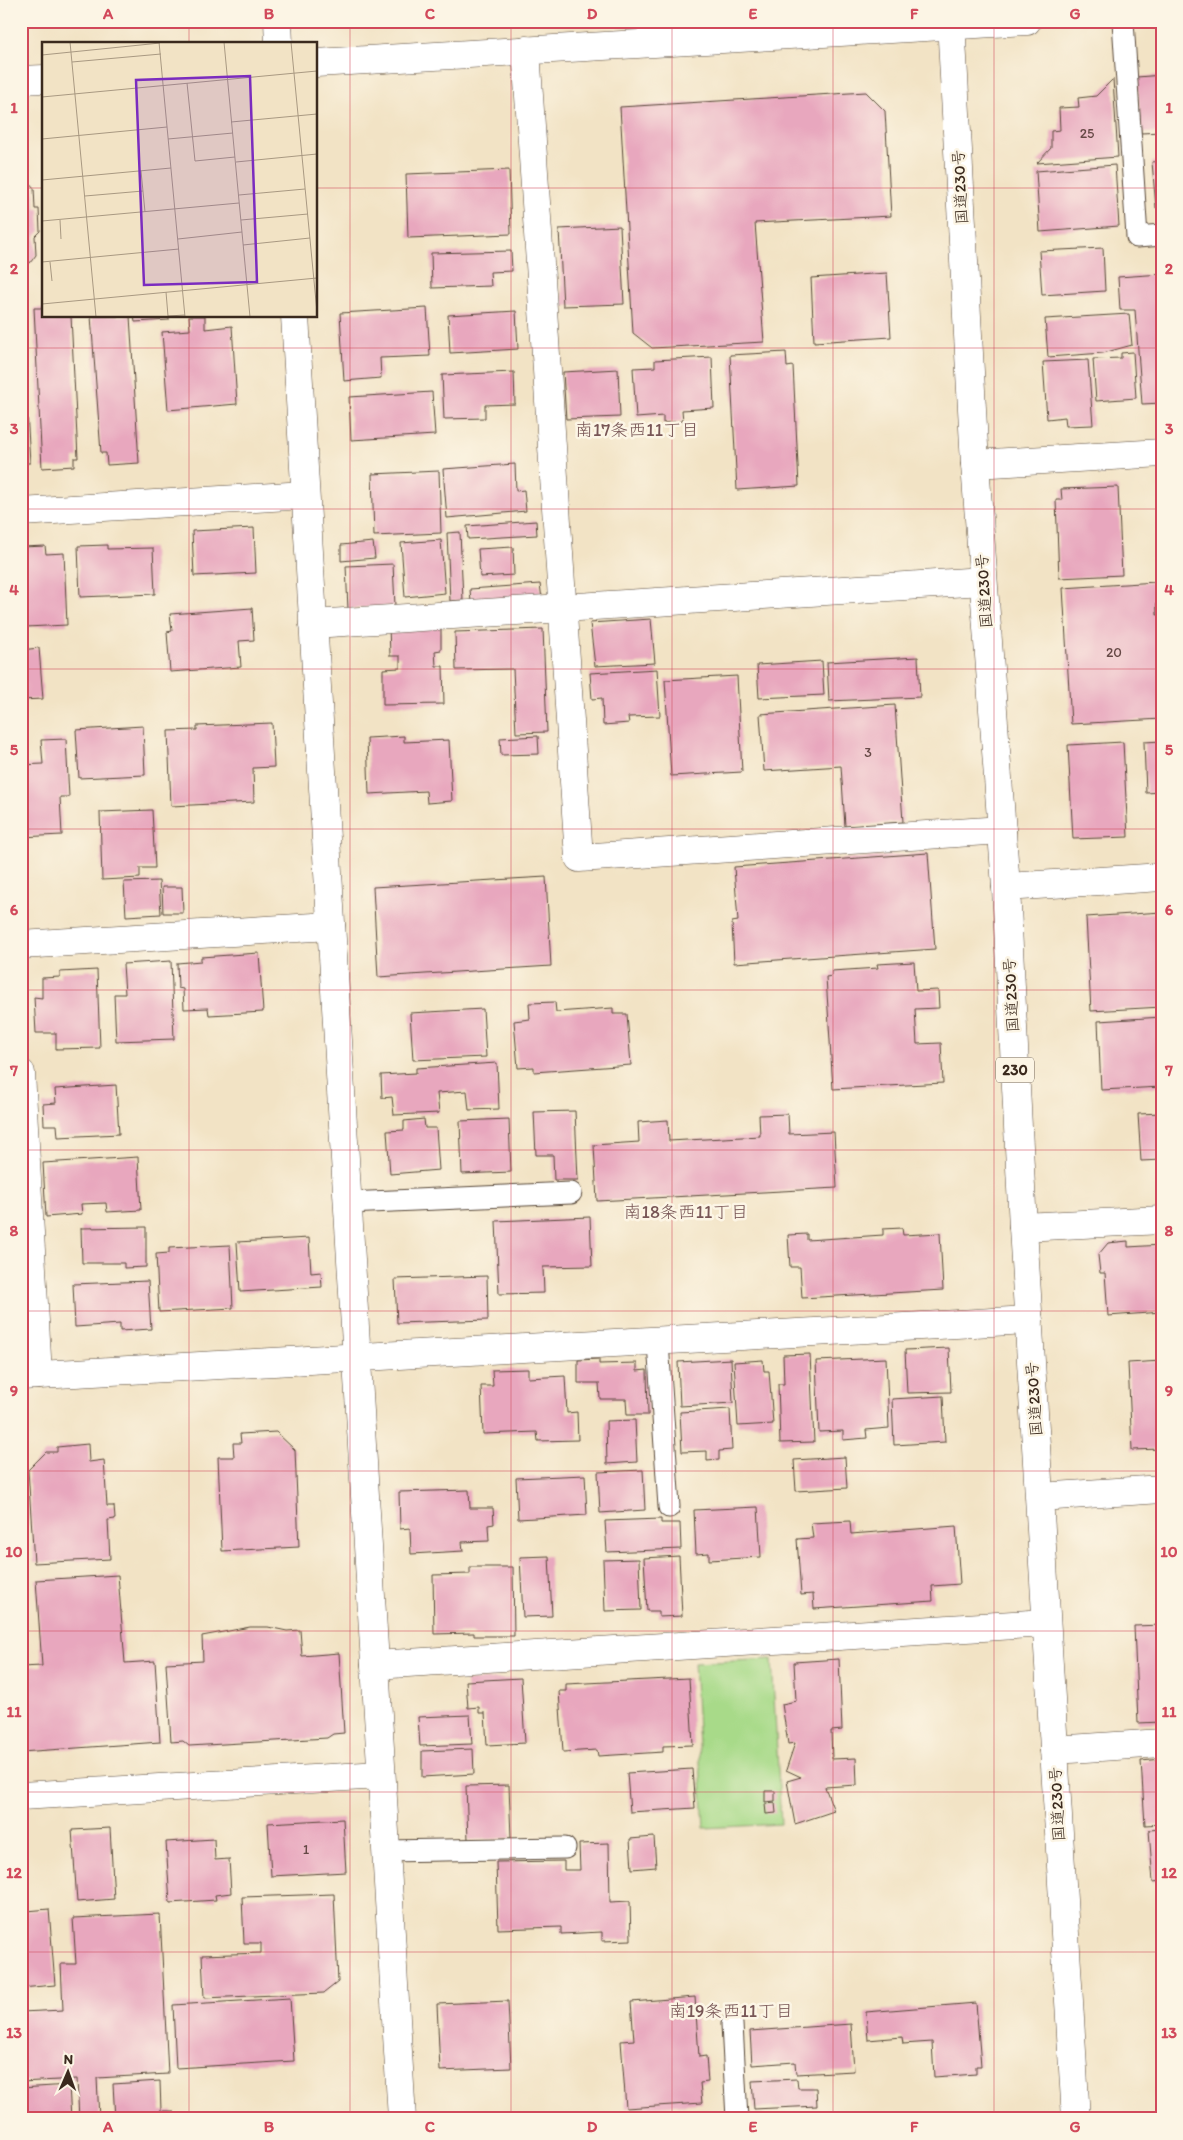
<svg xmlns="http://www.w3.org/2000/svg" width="1183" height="2140" font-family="Itim,'Klee One',sans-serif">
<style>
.green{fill:#a8da89;stroke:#728254}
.building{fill:#e8a7be}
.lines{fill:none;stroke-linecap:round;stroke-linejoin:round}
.service-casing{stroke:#564637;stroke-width:23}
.minor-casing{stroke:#564637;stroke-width:29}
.tertiary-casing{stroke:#564637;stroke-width:29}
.trunk-casing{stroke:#564637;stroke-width:29}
.service{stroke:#fff;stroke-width:21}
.minor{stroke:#fff;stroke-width:28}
.tertiary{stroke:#fff;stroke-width:28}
.trunk{stroke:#fff;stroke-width:28}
.grid{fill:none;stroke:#d1495b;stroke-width:1;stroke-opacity:0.55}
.labels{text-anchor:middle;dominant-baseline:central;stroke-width:5;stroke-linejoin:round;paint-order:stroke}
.number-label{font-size:14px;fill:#664946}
.shield{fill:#fcf5e5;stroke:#75675a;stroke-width:1}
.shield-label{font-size:15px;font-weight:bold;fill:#3b2a1e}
.street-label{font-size:16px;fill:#3b2a1e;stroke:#fcf5e5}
.neighbourhood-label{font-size:18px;fill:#785656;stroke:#fcf5e5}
.inset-road{fill:none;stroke:#a99982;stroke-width:1}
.view{fill:#7b2cbf;fill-opacity:0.15;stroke:#7b2cbf;stroke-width:2.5}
.inset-edge{fill:none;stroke:#3b2a1e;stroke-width:2.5}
.neatline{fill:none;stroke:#d1495b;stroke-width:2}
.grid-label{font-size:16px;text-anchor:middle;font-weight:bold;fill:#d1495b}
</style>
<rect width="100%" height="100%" fill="#fcf5e5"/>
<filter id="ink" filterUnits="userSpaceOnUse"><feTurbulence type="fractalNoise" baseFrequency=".02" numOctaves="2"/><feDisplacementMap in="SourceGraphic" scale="10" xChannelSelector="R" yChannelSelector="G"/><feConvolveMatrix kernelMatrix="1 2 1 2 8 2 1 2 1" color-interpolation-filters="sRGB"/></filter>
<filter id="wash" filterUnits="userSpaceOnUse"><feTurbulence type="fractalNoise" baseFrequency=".0096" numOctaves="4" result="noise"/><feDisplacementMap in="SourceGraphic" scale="20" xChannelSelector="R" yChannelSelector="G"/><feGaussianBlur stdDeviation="1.12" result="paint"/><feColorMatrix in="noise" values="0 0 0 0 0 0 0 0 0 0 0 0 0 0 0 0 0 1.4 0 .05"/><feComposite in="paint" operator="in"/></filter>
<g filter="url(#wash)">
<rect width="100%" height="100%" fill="#f2e3c5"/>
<!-- green -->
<path class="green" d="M772,1659L781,1824L704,1828L694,1663Z"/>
<g id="blocks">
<!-- building -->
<g class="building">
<path d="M1162,75V132L1141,133L1137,77Z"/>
<path d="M1113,79L1118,157L1037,163L1051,148V131L1060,130L1059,108L1079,107L1078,98L1096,96Z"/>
<path d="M866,92L885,111L891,216L755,223L764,342L652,348L633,333L620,107Z"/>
<path d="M1162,161V208H1156L1152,162Z"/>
<path d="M1115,165L1119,226L1040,232L1036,171Z"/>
<path d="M509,170L511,234L408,238L406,174Z"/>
<path d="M21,179L27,180L34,188L35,209H39L40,231L35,236L36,255L30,263L21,264Z"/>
<path d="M620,226L624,304L563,306L559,229Z"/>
<path d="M1103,248L1105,291L1042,295L1039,251Z"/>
<path d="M511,251L512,271L490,272L491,286L432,288L431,253Z"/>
<path d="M887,273L891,337L814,342L811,278Z"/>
<path d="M1162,274V403L1142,404L1135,310H1120L1118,277Z"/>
<path d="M34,308H44V316H71L78,458H74V466L42,468Z"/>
<path d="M427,308L430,356L380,358L381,378L344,381L340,313Z"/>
<path d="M516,311L518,349L450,353L448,315Z"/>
<path d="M1129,314L1132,345L1103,353L1048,357L1045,319Z"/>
<path d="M91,316H130L139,463L107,465L106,453H101Z"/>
<path d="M134,316H169V320L135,322Z"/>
<path d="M189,316H205V329L232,326L237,404L168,410L162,332L190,330Z"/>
<path d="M786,352L787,367L793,366L799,486L737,490L730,355Z"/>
<path d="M1133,352L1136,398L1096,401L1093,359L1121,358V353Z"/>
<path d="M712,357L714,408L682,410L683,421L663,423V416L636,418L633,368L655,367V360Z"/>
<path d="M1088,360L1093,425L1066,426L1065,417L1047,419L1043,362Z"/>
<path d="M618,369L620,417L566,419L563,372Z"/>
<path d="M514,372L515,404L485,405V418L444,419L442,375Z"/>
<path d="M432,392L435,435L351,440L349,397Z"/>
<path d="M26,393L30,463H21V394Z"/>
<path d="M515,464L516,491L524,490L526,511L447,518L443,469Z"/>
<path d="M439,471L441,533L374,536L372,474Z"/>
<path d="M1118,487L1122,575L1059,578L1056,500H1062L1061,489Z"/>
<path d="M536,521L537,535L468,539L467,526Z"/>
<path d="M254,528L256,573L194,576L192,531Z"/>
<path d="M460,532L463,600L450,601L447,533Z"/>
<path d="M441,540L445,593L405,597L401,543Z"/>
<path d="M373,542L375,558L341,561V545Z"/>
<path d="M107,545V549L153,548L155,594L80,597L78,546Z"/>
<path d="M45,546L46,554L64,553L67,625L26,627L23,547Z"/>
<path d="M513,547L514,575L480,577L478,549Z"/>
<path d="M393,564L395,606L348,609L346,566Z"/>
<path d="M1156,582L1157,615L1162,614V719L1071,724L1063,588Z"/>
<path d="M540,584L542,599L471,603L470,589Z"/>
<path d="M252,608L254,640L239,641L241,667L170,672L167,632L172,631L170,614Z"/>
<path d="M651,619L655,663L595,666L590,623Z"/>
<path d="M389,625H441V650L435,651L436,666H443L444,704L383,705V669L400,668V656H390Z"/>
<path d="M543,629L547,732L516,733L513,669L456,670L455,632Z"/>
<path d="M39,648L43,699L21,700V650Z"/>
<path d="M918,657L920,697L829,701L827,662Z"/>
<path d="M822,661L824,695L759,698L757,665Z"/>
<path d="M657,669L660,716L628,717L629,723L603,725L602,698L592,699L590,673Z"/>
<path d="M737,676L742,772L671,776L665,680Z"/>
<path d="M895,705L903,822L845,826L841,766L764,771L760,714Z"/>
<path d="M272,723L274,767L253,768L254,802L171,806L168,731L197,730V726Z"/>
<path d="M143,726L145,775L79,778L76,730Z"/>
<path d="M404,736V742L449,740L452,801L427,803L426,791L369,794L367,738Z"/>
<path d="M538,736L539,754L501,755L500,738Z"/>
<path d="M66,739L69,797H60L62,835L21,837V765L43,764L41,740Z"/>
<path d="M1162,741V792L1146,793L1144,742Z"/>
<path d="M1123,742L1128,837L1073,839L1068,745Z"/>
<path d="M152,810L155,868H140V878L102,880L100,812Z"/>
<path d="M928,853L935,949L734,963L732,922L738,921L734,867Z"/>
<path d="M546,877L551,966L378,977L373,887Z"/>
<path d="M159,881L161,914L126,916L124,882Z"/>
<path d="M162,887H182L183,913H163Z"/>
<path d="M1162,912V1007L1091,1011L1086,917Z"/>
<path d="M259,953L263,1012L209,1015L208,1008L184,1009L183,989L178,988L177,963L201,961V957Z"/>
<path d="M171,961L174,1039L116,1041L114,994H125L123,964Z"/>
<path d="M914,962L916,991L938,990L939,1008L915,1009L917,1044L941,1043L943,1083L833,1089L826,977L832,976V971L878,968L877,964Z"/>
<path d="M97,970L100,1048L56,1049V1033H36L34,997L42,998V978L60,977V972Z"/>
<path d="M555,1002L556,1012L613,1008V1014H627L631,1065L534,1072V1067L518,1068L514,1021L530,1019L529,1003Z"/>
<path d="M483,1009L486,1057L413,1060L410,1013Z"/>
<path d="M1162,1017V1087L1101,1090L1098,1021Z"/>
<path d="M497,1063L499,1109L469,1110L467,1091L437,1093L439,1113L394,1115L392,1097L382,1098L381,1075L416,1073V1068Z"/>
<path d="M116,1085L119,1134L58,1137L57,1125H44L43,1104L56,1103L55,1089Z"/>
<path d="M575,1111L578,1180H554L553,1155H536L534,1112Z"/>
<path d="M1162,1113V1160L1141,1161L1138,1114Z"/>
<path d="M788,1114L789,1134L834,1132L837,1188L597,1201L594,1145L639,1142L638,1122L668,1120L669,1141L760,1136L759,1115Z"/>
<path d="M424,1119L425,1128H436L439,1170L390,1174L387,1131L404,1130V1121Z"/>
<path d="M509,1119L511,1172L462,1174L460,1121Z"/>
<path d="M138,1157L141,1210L107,1212L106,1203L81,1204L82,1214L46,1217L43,1163Z"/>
<path d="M590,1217L592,1266L543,1267L544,1293L499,1294L496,1221Z"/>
<path d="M146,1227V1267L124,1268V1263H82L81,1228Z"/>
<path d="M902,1228L903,1235L940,1233L943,1290L802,1298L800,1267H790L788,1235L807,1234V1240L883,1235V1229Z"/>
<path d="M309,1238L311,1273L321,1272L322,1287L240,1292L237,1242Z"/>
<path d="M1128,1241V1247L1162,1245V1312L1108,1316L1105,1273H1100L1098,1255L1108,1243Z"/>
<path d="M230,1245L233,1308L159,1312L156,1254L169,1253V1248Z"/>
<path d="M487,1276L488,1320L397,1323L395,1279Z"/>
<path d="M148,1281L151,1329L120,1331V1324L75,1327L73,1284Z"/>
<path d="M949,1348L951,1392L907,1393L905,1350Z"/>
<path d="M810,1354L814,1442L780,1443L778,1384H784L783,1355Z"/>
<path d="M886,1358L889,1428L866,1430L867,1438L843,1440V1431L819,1432L816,1361Z"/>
<path d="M599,1359V1364L637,1363V1371L647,1370L648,1415H627L626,1399H600L599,1383H578V1360Z"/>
<path d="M731,1359L733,1403L680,1406L678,1362Z"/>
<path d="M763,1360L764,1371H769L773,1424L738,1426L734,1362Z"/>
<path d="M1162,1361V1449L1132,1450L1128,1363Z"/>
<path d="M528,1369V1378L565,1376L567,1413L577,1412L578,1440L538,1441L537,1432L483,1434L481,1386H493L492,1370Z"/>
<path d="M943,1396L945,1442L894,1445L892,1399Z"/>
<path d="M730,1409L732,1450L719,1451V1460L707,1461V1451L682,1452L680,1412Z"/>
<path d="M635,1420L637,1462L607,1464L606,1421Z"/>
<path d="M276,1432L295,1450L299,1547L222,1551L218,1457H234L233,1443H241L240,1434Z"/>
<path d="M88,1444L89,1462L104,1460L107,1506H114L115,1519L108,1520L110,1559L34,1563L28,1470L46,1452H57V1447Z"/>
<path d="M845,1457L847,1488L796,1491L794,1460Z"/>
<path d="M643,1470L645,1510L600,1513L598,1472Z"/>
<path d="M585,1475L587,1515L518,1519L516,1478Z"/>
<path d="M469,1490L470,1508H493L494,1524L488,1525L489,1541L462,1542L463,1551L411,1554L410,1528L400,1529L399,1492Z"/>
<path d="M758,1507L761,1557L709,1560V1553L696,1554L694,1510Z"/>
<path d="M661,1519V1523H680L681,1549L607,1552L605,1521Z"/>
<path d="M850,1521L851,1534L956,1526L960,1584L932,1586L933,1601L814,1609L813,1594L801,1595L797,1539L813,1538L811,1523Z"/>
<path d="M549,1556L552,1616L523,1617L520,1557Z"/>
<path d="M679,1556L682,1616L659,1617V1611H647L644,1558Z"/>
<path d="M639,1559L641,1610L605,1611L603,1560Z"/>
<path d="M470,1567H513L514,1636H474V1633L434,1634L433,1575L470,1574Z"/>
<path d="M118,1575L125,1663L155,1661L160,1742L21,1752V1667L42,1666L36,1580Z"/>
<path d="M1162,1625V1722L1138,1723L1134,1626Z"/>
<path d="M250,1627H268L287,1631L300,1630L302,1656L339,1653L344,1733L333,1734L327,1738L189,1746L183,1741L171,1742L166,1663L203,1661L202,1636Z"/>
<path d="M839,1659L842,1730L831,1731L832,1759L856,1758L857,1785L825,1787L834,1811L795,1824L787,1781L801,1777L786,1770L795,1743L788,1744L782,1704L796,1701L794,1662Z"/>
<path d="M521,1678L525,1743L487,1745L485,1713H479V1707L468,1708L466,1681Z"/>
<path d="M689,1678L693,1745L663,1746V1752L598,1756L597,1750L563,1752L559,1691H566V1684Z"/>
<path d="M470,1715L472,1744L420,1746L418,1717Z"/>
<path d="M473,1749L474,1774L422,1777V1751Z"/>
<path d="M1162,1759V1824L1145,1825L1141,1761Z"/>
<path d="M692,1769L695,1808L630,1812L627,1773Z"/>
<path d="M509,1785L511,1838L468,1840L466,1786Z"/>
<path d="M765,1791H775V1801L765,1802Z"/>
<path d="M775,1803L776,1813L766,1814L765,1804Z"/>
<path d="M343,1819L346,1872L271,1876L268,1823Z"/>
<path d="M110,1828L114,1899L77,1902L72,1830Z"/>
<path d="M1162,1829V1881L1153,1882L1149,1830Z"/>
<path d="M654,1837L656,1867L632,1869L630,1839Z"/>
<path d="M214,1839L215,1860L229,1859L231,1893L215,1895L216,1900L170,1903L166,1842Z"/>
<path d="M609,1843L610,1902L630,1901L631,1940L602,1941V1932L561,1934V1927L498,1929L496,1862L564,1861V1870H580L579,1844Z"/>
<path d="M25,1894L27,1911L49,1909L55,1985L21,1988V1895Z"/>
<path d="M334,1894L338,1982L324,1993L204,1998L202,1955L261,1953V1943H244L242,1897Z"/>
<path d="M160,1914L168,2074L97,2078L99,2119H79L77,2079L21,2082V2012L63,2010L61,1964H76L73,1918Z"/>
<path d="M695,1997L699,2057L706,2056L708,2082L700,2083L702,2103L626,2108L621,2041L634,2040L631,2002Z"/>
<path d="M290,1998L294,2061L176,2068L173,2005Z"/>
<path d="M508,2001L511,2068L440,2071L437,2004Z"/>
<path d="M976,2003L981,2066H976V2074L934,2077L932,2042L903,2044L902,2037L868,2040L866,2012Z"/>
<path d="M851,2024L854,2071L796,2074L795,2062L752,2065L750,2031Z"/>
<path d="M797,2079L798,2088H816L817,2106L754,2109L752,2081Z"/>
<path d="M160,2081L161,2111H173V2119H115L113,2084Z"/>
<path d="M69,2085L71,2119H21V2088Z"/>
</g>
</g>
</g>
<g filter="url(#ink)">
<use href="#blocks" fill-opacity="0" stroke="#564637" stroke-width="1"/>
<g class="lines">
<defs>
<g id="service">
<path d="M1123,21L1137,237L1162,235"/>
<path d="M348,1203L571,1193"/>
<path d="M658,1342L669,1507"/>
<path d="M386,1851L565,1848"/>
<path d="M732,2024L737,2119"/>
</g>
<g id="minor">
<path d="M278,21L279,44"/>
<path d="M526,50L579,858L1002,830"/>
<path d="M295,316L402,2119"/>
<path d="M975,464L1162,453"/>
<path d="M21,512L305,495"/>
<path d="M313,624L983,581"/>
<path d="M1006,887L1162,877"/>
<path d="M21,945L331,926"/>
<path d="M21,1073L38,1375"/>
<path d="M1023,1227L1162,1220"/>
<path d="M21,1376L1029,1320"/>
<path d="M1040,1497L1162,1489"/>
<path d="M375,1665L1046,1623"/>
<path d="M1054,1750L1162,1743"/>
<path d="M21,1796L381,1775"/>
</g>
<g id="tertiary">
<path d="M316,63L1027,21"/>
<path d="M21,80L44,79"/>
</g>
<path id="trunk" d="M951,21L975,464L1006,887L1023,1227L1076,2119"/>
</defs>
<!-- service casing -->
<use href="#service" class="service-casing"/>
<!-- minor casing -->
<use href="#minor" class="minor-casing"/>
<!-- tertiary casing -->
<use href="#tertiary" class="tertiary-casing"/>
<!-- trunk casing -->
<use href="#trunk" class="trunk-casing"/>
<!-- service -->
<use href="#service" class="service"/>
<!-- minor -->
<use href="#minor" class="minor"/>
<!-- tertiary -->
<use href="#tertiary" class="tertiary"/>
<!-- trunk -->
<use href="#trunk" class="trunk"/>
</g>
</g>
<!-- grid -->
<path class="grid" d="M189,21V44M350,21V2119M511,21V2119M672,21V2119M833,21V2119M994,21V2119M21,188H44M316,188H1162M189,316V2119M21,348H1162M21,509H1162M21,669H1162M21,829H1162M21,990H1162M21,1150H1162M21,1311H1162M21,1471H1162M21,1631H1162M21,1792H1162M21,1952H1162"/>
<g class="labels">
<!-- number labels -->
<g class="number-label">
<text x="1087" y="133">25</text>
<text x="1114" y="652">20</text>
<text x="868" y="752">3</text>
<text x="306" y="1849">1</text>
</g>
<!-- shield labels -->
<rect class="shield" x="996" y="1057.5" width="38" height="25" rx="4"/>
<g class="shield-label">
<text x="1015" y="1070">230</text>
</g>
<!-- street labels -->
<g class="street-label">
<text transform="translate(960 187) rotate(-93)">国道230号</text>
<text transform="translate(984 591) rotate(-94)">国道230号</text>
<text transform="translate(1011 995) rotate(-93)">国道230号</text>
<text transform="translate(1034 1399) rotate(-94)">国道230号</text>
<text transform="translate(1057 1804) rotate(-93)">国道230号</text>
</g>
<!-- neighbourhood labels -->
<g class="neighbourhood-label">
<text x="637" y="430">南17条西11丁目</text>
<text x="686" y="1212">南18条西11丁目</text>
<text x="731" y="2011">南19条西11丁目</text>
</g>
</g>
<!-- overview -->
<g transform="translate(42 42)">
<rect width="275" height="275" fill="#f2e3c5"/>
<path class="inset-road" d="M28,0L54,275M117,0L143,275M182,0L208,275M249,0L275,270M0,13L118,1M30,20L119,12M145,41L153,119L193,115M0,55L275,29M189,80L275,72M0,97L125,85M126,97L191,91M194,120L275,112M99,129L103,170M0,138L129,126M197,153L263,147M43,154L101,149M18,178L19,197M199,178L266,172M0,179L197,161M136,197L200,190M201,203L268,196M0,220L137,207M8,220L10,239M124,250L126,274L143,273M0,262L275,236"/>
<path class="view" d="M208,34L215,240L102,243L94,38Z"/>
<rect width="275" height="275" class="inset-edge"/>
</g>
<!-- margin -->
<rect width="1183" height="2140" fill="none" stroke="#fcf5e5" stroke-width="55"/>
<!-- north arrow -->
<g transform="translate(68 2072) rotate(2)" stroke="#fcf5e5" stroke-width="4" paint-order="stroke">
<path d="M0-4L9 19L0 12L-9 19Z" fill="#3b2a1e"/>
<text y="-8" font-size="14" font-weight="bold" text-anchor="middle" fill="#3b2a1e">N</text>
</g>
<rect x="28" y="28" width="1128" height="2084" class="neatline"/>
<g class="grid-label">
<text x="108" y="19">A</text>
<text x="269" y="19">B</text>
<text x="430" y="19">C</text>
<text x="592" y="19">D</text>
<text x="753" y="19">E</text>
<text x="914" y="19">F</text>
<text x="1075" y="19">G</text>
<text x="14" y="113">1</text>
<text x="1169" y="113">1</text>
<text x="14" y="274">2</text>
<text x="1169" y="274">2</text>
<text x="14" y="434">3</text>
<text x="1169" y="434">3</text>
<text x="14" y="595">4</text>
<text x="1169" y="595">4</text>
<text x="14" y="755">5</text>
<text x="1169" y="755">5</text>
<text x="14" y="915">6</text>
<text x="1169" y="915">6</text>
<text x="14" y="1076">7</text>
<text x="1169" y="1076">7</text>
<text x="14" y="1236">8</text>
<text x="1169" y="1236">8</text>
<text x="14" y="1396">9</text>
<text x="1169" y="1396">9</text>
<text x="14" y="1557">10</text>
<text x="1169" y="1557">10</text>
<text x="14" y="1717">11</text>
<text x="1169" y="1717">11</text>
<text x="14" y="1878">12</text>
<text x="1169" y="1878">12</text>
<text x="14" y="2038">13</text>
<text x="1169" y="2038">13</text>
<text x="108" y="2132">A</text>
<text x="269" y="2132">B</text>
<text x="430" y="2132">C</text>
<text x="592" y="2132">D</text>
<text x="753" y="2132">E</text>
<text x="914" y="2132">F</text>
<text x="1075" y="2132">G</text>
</g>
</svg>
